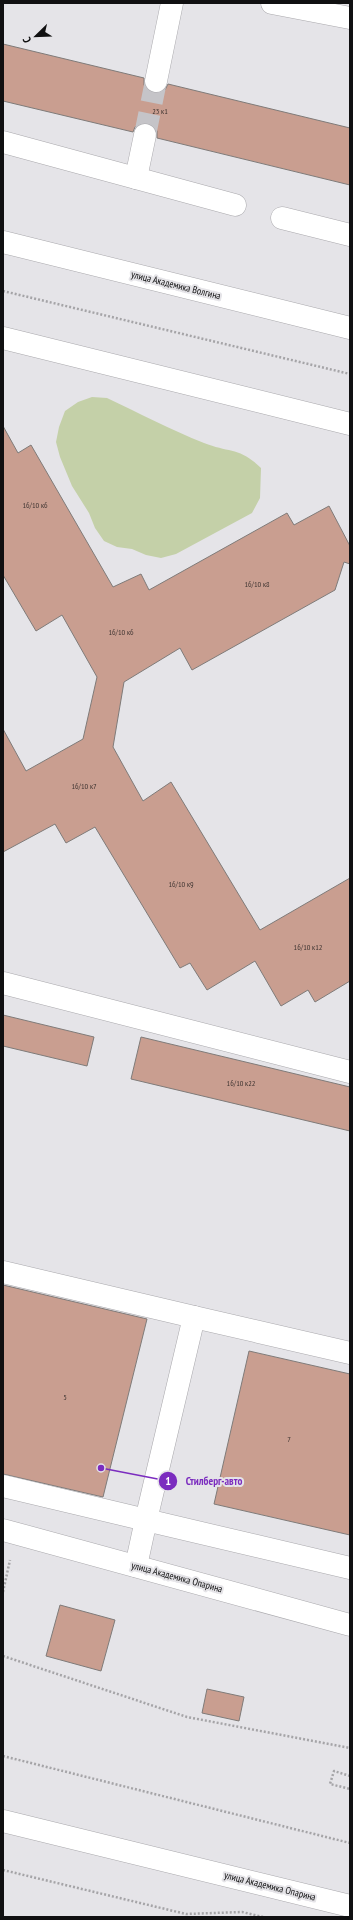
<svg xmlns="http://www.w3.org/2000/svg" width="353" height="1920" font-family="'PT Sans Narrow',sans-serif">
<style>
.green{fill:#c4d0a8}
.building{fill:#c99e90;stroke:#7f7b79}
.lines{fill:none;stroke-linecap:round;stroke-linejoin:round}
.minor-tunnel{stroke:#c5c4c8;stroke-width:22;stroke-dasharray:22 11;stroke-linecap:butt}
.minor-casing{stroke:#aaa9ad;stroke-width:23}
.path{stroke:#a5a4a7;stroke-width:2.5;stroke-dasharray:2 2;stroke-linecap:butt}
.minor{stroke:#fff;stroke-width:22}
.labels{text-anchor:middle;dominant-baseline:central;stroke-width:4;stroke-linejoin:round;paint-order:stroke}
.number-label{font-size:8px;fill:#3e3431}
.street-label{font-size:10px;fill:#101011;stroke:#e5e4e8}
.leader{fill:none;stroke:#7b2cbf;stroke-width:1.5}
.callout-dot{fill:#7b2cbf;stroke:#e5e4e8;stroke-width:1.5}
.mark-label{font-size:12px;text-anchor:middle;font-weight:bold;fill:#fff}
.callout-label{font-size:11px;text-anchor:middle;font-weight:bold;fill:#7b2cbf;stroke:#e5e4e8;stroke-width:4;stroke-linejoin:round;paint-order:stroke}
</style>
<rect width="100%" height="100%" fill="#e5e4e8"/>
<!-- green -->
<path class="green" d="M92,397L107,398C139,413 171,430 204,443C229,453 240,447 261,468L260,498L252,513L176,554L161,558L146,555L132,549L117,547L104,541L95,528L89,513L72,486L60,457L56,442L59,427L65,411L78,402Z"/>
<!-- building -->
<g class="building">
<path d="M3,44L144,78V85L148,91L153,93H160L165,90L168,84L350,128V185L157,138V131L153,125L148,123H141L135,127L133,132L3,101Z"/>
<path d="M3,426L18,453L31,445L113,587L141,574L149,590L287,513L294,525L329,506L350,546V564L344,562L335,590L192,670L180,648L124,682L113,747L143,801L171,782L260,930L350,878V981L315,1002L308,990L281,1006L255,961L207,990L190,963L180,968L95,827L66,843L55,824L3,852V729L26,771L83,739L97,677L62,615L36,631L3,575Z"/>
<path d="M3,1015L94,1037L87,1066L3,1046Z"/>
<path d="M141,1037L350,1087V1131L131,1079Z"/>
<path d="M3,1285L147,1319L103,1497L3,1474Z"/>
<path d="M249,1351L350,1374V1535L214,1504Z"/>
<path d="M60,1605L115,1620L101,1671L46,1656Z"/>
<path d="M207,1689L244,1697L239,1721L202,1713Z"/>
</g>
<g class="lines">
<!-- minor-tunnel -->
<path class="minor-tunnel" d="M145,135L156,81"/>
<defs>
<g id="minor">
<path d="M272,3L350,18"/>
<path d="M156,81L172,3"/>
<path d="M3,142L235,205"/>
<path d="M136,178L145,135"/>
<path d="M282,218L350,235"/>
<path d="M3,242L350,328"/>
<path d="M3,338L350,424"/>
<path d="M3,983L350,1072"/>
<path d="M3,1272L194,1317L146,1520L3,1486"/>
<path d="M194,1317L350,1353"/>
<path d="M3,1530L350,1625"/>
<path d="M136,1566L146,1520L350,1568"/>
<path d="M3,1821L350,1906"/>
</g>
</defs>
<!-- minor casing -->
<use href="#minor" class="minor-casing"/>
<!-- path -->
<g class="path">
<path d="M3,291L350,374"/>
<path d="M3,1592L10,1560"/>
<path d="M3,1656L187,1717L350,1748"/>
<path d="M3,1756L350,1843"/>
<path d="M350,1776L334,1771L330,1784L350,1789"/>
<path d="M3,1870L186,1914L242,1912L263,1917"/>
</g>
<!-- minor -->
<use href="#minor" class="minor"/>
</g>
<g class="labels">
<!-- number labels -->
<g class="number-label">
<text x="160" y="111">23 к1</text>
<text x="35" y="505">16/10 к6</text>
<text x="257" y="584">16/10 к8</text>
<text x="121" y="632">16/10 к6</text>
<text x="84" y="786">16/10 к7</text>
<text x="181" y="884">16/10 к9</text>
<text x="308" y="947">16/10 к12</text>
<text x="241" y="1083">16/10 к22</text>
<text x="65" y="1397">5</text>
<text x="289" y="1439">7</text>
</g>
<!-- street labels -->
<g class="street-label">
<text transform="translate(176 285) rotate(14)">улица Академика Волгина</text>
<text transform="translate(177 1577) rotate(15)">улица Академика Опарина</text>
<text transform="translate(270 1886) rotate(14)">улица Академика Опарина</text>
</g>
</g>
<!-- callouts -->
<path class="leader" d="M101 1468L168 1481"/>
<g class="callout-dot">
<circle cx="101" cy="1468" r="4"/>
<circle cx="168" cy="1481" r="10"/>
</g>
<g class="mark-label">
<text x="168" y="1485">1</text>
</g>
<g class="callout-label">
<text x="214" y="1485">Стилберг-авто</text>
</g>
<!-- border -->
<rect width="353" height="1920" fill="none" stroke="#101011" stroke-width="8"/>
<!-- north arrow -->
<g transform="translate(36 36) rotate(247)" stroke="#e5e4e8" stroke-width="3" paint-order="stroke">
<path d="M0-3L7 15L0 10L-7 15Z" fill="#101011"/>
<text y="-6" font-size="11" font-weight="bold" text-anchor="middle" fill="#101011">С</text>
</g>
</svg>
